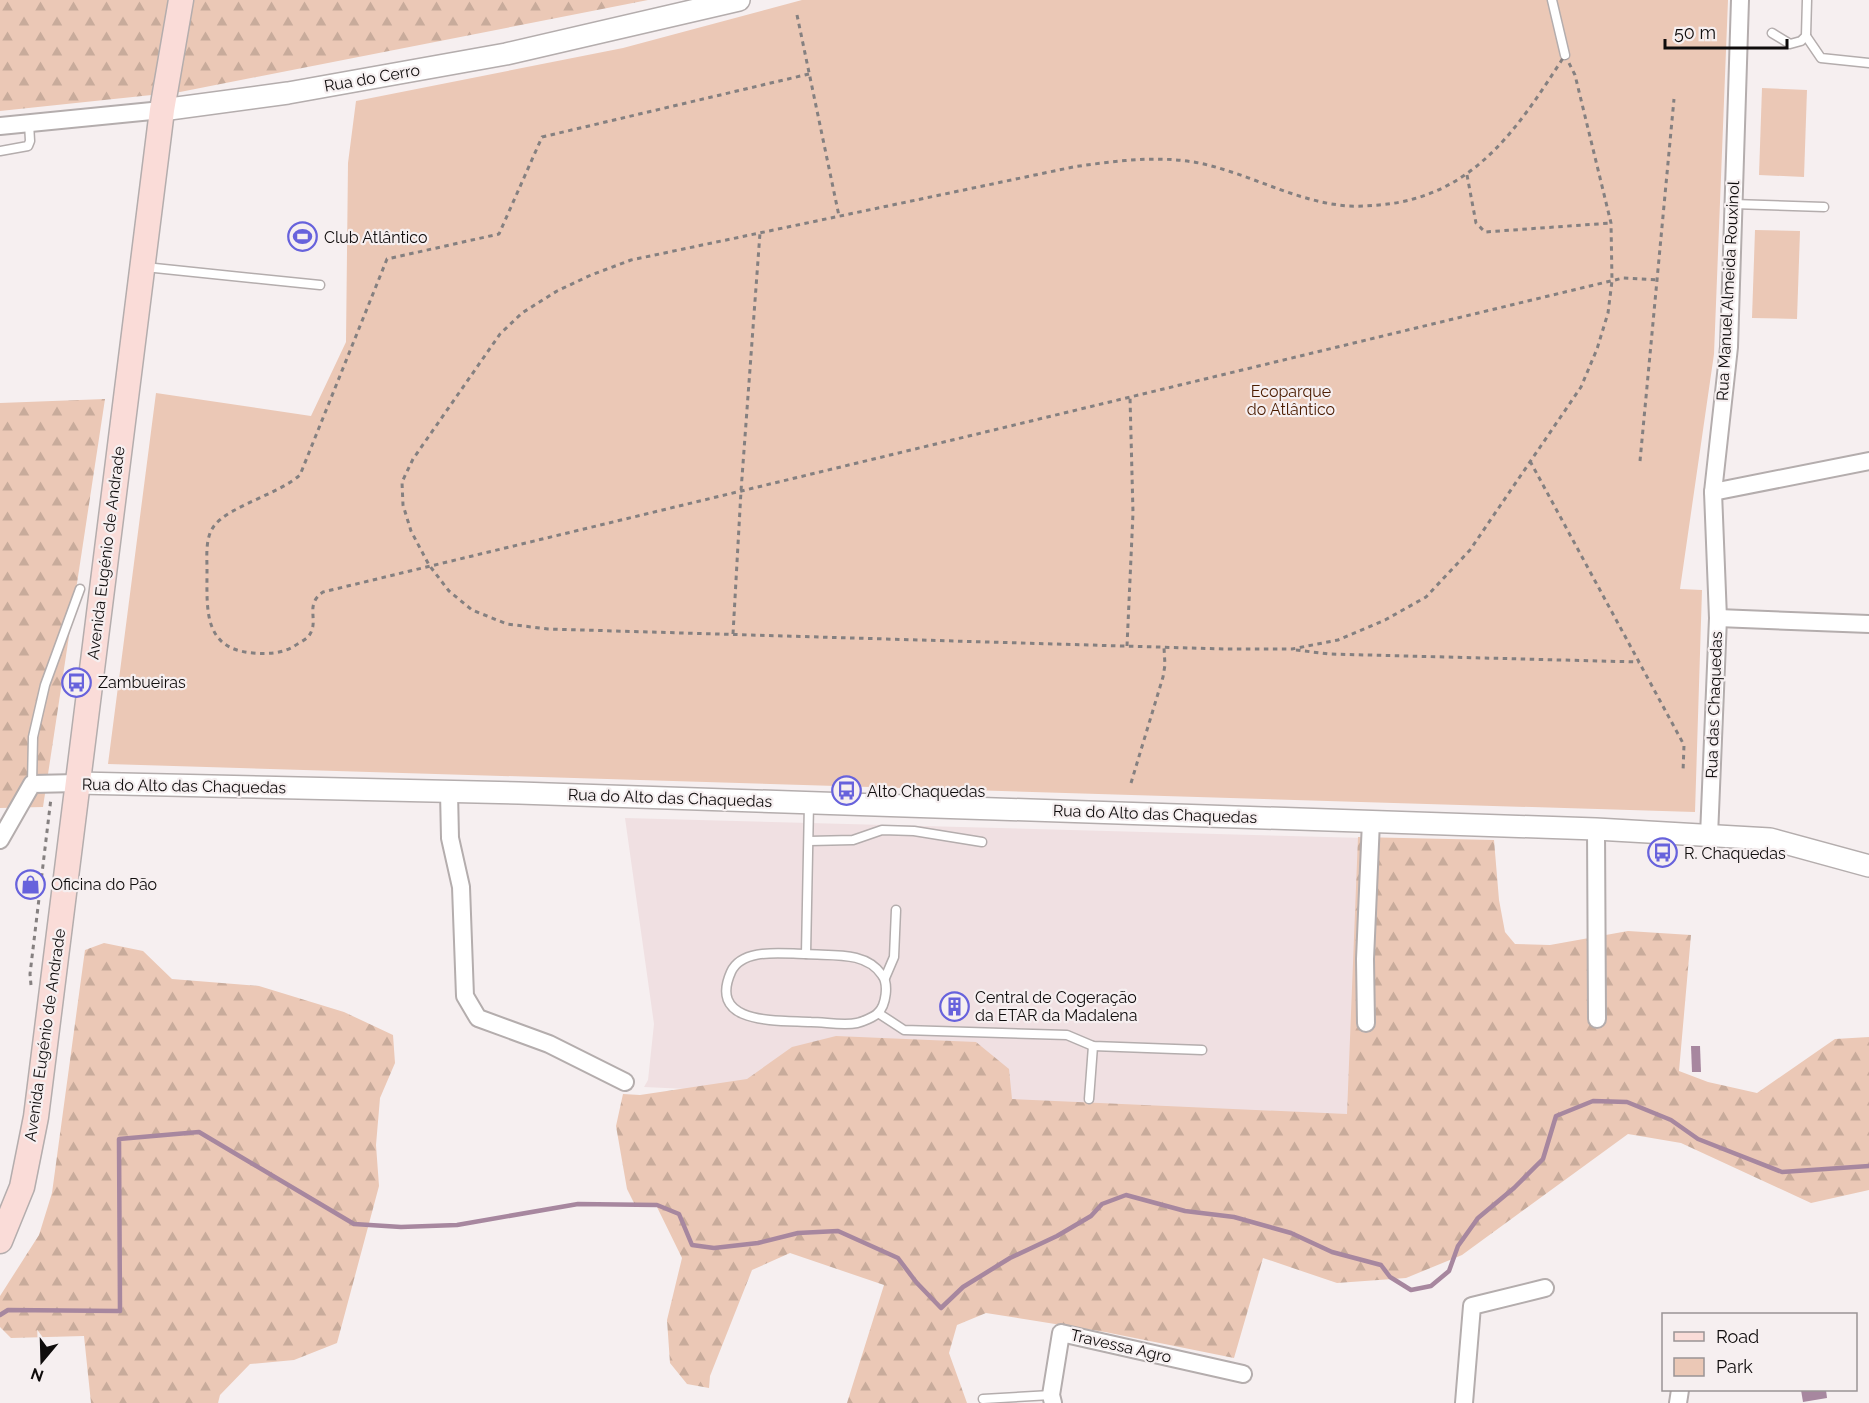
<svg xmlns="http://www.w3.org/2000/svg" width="1869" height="1403" font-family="Raleway,sans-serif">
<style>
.built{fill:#f0e0e2}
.forest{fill:url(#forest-firs)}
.green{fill:#ebc8b6}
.water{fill:#a7879f}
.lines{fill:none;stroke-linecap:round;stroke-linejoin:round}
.stream{stroke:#a7879f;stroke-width:4.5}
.service-casing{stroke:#b4adad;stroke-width:11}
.minor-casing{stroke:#b4adad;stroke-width:20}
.tertiary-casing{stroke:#b4adad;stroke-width:24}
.secondary-casing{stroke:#b4adad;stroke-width:27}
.path{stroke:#858080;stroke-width:3;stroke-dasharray:4.5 4.5;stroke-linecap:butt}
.service{stroke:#fff;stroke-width:8}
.minor{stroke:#fff;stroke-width:16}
.tertiary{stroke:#fff;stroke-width:21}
.secondary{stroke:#fadcd8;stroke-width:24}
.labels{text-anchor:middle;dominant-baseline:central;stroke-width:4.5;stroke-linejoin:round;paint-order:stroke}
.street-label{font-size:16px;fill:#0f0c0c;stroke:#f6eff0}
.poi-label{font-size:16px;fill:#0f0c0c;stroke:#f6eff0;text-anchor:start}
.park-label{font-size:16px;fill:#4b1c00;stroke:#f6eff0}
</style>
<defs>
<pattern id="forest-firs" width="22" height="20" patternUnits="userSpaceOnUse" patternTransform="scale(1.5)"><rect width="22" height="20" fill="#ebc8b6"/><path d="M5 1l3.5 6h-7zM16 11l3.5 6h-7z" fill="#c8ab9b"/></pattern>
</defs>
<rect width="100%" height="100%" fill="#f6eff0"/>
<!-- built -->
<path class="built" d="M625,818L1365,838L1354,1118L1082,1107L644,1087L648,1080L654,1024Z"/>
<!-- forest -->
<g class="forest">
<path d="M0,0H648L180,92L0,111Z"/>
<path d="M105,399L43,807L0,808V403Z"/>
<path d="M1358,837L1494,840L1499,900L1505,932L1515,944L1550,945L1628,931L1691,935L1679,1071L1708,1082L1757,1093L1835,1039L1869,1037V1190L1811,1203L1681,1143L1628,1134L1462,1255L1406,1278L1337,1283L1263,1258L1234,1358L1105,1332L986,1313L957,1325L949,1353L967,1403H847L884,1285L790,1253L752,1270L710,1376L709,1388L687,1384L670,1363L667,1320L682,1258L657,1207H636L627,1189L616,1126L623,1094L640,1095L747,1079L792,1047L836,1036L976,1042L1009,1069L1012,1099L1347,1114Z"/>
<path d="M104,943L143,951L172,979L259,986L344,1012L393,1035L395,1063L380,1098L376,1145L379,1186L337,1343L294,1360L250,1364L220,1395L218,1403H91L84,1336L11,1338L0,1327V1296L39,1235L52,1193L85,950Z"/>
</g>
<!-- green -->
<g class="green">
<path d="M802,0H1728L1714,354L1680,589L1702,590L1695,812L108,764L156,393L311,416L346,342L348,163L356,101L623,48Z"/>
<path d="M1762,88L1807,90L1804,177L1759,175Z"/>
<path d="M1755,230L1800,231L1797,319L1752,318Z"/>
</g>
<!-- water -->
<g class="water">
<path d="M1691,1046H1700L1701,1072H1692Z"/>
<path d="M1801,1390H1826L1827,1398L1803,1402Z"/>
</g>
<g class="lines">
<!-- stream -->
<path class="stream" d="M0,1315L8,1310L120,1311L119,1139L199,1132L354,1224L401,1227L457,1225L578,1204L657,1205L679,1214L692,1245L714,1248L758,1243L798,1233L838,1231L898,1258L916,1282L941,1308L963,1287L1010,1258L1057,1236L1091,1216L1102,1204L1126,1195L1185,1211L1234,1217L1291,1233L1332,1252L1381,1265L1390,1277L1411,1290L1431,1286L1449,1271L1458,1246L1478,1218L1514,1188L1543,1159L1556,1116L1593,1101L1627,1102L1671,1120L1698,1139L1782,1172L1869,1166"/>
<defs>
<g id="service">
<path d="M1552,0L1565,55"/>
<path d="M1772,33L1790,44L1801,41L1806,36L1807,0"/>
<path d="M1806,36L1821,58L1869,63"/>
<path d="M0,151L28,146L30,141L29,123"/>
<path d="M1733,204L1824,207"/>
<path d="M145,267L320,285"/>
<path d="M32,784L33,737L45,685L80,589"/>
<path d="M809,841L853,840L882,830L914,831L982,842"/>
<path d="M806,954C833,956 866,951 882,975C889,984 886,1005 878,1013C874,1017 862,1022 857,1023C843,1026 825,1022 811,1022C780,1020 707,1026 731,972C742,947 784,954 806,954Z"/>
<path d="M806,954L809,803"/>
<path d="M885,978L894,957L896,910"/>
<path d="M878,1013L904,1030L1067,1035L1093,1046L1202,1050"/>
<path d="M1089,1099L1093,1046"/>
<path d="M983,1399L1051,1395"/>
</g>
<g id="minor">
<path d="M0,126L162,110"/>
<path d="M1713,492L1869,461"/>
<path d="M1718,618L1869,624"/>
<path d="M449,792L450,838L461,887L465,996L478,1018L549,1044L625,1082"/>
<path d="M1596,829L1597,1019"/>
<path d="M1709,836L1718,618L1713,492L1729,347L1740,0"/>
<path d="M0,840L32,784L78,783"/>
<path d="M1366,1023L1365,959L1371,821"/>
<path d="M1053,1403L1051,1395L1061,1333L1243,1374"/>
<path d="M1464,1403L1472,1306L1545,1288"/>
<path d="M1678,1403L1680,1390"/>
</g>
<g id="tertiary">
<path d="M162,110L288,93L506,54L739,0"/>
<path d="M78,783L519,793L1596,829L1770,839L1869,866"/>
</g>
<path id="secondary" d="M0,1241L22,1187L36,1117L162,110L181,0"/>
</defs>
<!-- service casing -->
<use href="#service" class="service-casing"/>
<!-- minor casing -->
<use href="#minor" class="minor-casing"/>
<!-- tertiary casing -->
<use href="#tertiary" class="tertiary-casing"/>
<!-- secondary casing -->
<use href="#secondary" class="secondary-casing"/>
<!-- path -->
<g class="path">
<path d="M797,15L839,216"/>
<path d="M1565,55L1575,75L1611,223L1612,281L1608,313L1597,349L1581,387L1470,550L1426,597L1385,620L1338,640L1292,649H1224L548,629L507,624L472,610L449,591L429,565L411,531L403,505L402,482L413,459L500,334L522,313L557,291L591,275L631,260L1073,167C1114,161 1158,155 1199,163C1247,173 1291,199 1339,205C1352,207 1366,206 1379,205C1474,197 1518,128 1565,55Z"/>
<path d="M809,74L542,137L499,234L387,259L300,475C277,495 229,506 214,526C205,538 207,556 207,570C207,610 203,649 253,653C267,654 280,654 293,647C297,644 305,640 308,637C321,621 303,606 323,592L1623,278L1658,280"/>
<path d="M1467,175L1476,223L1485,232L1611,223"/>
<path d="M1530,461L1684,745L1683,772"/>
<path d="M1640,461L1674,99"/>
<path d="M733,634L741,491L760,233"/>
<path d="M1127,646L1133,513L1130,397"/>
<path d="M1296,650L1329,654L1639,662"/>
<path d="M1131,783L1163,677L1165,665L1164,648"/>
<path d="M31,985L30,974L51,798"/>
</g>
<!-- service -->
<use href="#service" class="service"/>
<!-- minor -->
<use href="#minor" class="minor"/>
<!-- tertiary -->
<use href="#tertiary" class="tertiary"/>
<!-- secondary -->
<use href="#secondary" class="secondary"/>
</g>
<!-- icons -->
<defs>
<symbol id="stadium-ring" viewBox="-11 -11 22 22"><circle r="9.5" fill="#f6eff0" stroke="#6762dc" stroke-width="1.5"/><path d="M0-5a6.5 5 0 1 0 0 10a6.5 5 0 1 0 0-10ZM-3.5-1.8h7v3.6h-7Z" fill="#6762dc"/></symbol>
<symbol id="bus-ring" viewBox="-11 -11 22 22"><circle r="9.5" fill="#f6eff0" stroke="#6762dc" stroke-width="1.5"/><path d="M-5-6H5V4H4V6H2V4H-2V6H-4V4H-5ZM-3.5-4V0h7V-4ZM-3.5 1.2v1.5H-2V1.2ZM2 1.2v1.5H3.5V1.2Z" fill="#6762dc"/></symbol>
<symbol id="shop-ring" viewBox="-11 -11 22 22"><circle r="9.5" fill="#f6eff0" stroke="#6762dc" stroke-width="1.5"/><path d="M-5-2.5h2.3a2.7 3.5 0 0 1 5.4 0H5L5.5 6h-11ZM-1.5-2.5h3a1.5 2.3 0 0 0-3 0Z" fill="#6762dc"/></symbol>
<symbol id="building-ring" viewBox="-11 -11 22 22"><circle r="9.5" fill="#f6eff0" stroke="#6762dc" stroke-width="1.5"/><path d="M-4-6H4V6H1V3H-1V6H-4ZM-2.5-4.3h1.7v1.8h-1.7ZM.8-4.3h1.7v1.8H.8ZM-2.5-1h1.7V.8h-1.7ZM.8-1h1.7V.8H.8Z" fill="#6762dc"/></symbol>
</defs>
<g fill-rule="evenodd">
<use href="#stadium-ring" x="286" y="220" width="33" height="33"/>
<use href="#bus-ring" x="60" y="666" width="33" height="33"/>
<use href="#bus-ring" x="830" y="774" width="33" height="33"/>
<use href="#bus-ring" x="1646" y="836" width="33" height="33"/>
<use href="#shop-ring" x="14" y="868" width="33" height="33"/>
<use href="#building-ring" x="938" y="990" width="33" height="33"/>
</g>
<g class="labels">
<!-- street labels -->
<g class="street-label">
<text transform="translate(372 78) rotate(-10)">Rua do Cerro</text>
<text transform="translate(1728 291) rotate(-87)">Rua Manuel Almeida Rouxinol</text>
<text transform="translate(106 553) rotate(-83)">Avenida Eugénio de Andrade</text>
<text transform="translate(1714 705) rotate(-88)">Rua das Chaquedas</text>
<text transform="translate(184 786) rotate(1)">Rua do Alto das Chaquedas</text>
<text transform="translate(670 798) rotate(2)">Rua do Alto das Chaquedas</text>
<text transform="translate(1155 814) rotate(2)">Rua do Alto das Chaquedas</text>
<text transform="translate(45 1035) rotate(-82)">Avenida Eugénio de Andrade</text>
<text transform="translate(1121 1346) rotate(13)">Travessa Agro</text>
</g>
<!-- poi labels -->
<g class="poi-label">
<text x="324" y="237">Club Atlântico</text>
<text x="98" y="682">Zambueiras</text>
<text x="867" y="791">Alto Chaquedas</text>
<text x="1684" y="853">R. Chaquedas</text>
<text x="51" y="884">Oficina do Pão</text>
<text x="975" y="997">Central de Cogeração<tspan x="975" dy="18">da ETAR da Madalena</tspan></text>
</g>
<!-- park labels -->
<g class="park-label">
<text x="1291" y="391">Ecoparque<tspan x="1291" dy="18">do Atlântico</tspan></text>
</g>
</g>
<!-- legend -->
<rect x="1662" y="1313" width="195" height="78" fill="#f6eff0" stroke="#9a9495" stroke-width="1.5"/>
<rect x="1674" y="1332" width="30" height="9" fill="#fadcd8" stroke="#9a9495" stroke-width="1.5"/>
<text x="1716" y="1343" font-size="18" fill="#0f0c0c">Road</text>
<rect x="1674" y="1358" width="30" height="18" fill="#ebc8b6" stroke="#9a9495" stroke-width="1.5"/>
<text x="1716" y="1373" font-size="18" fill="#0f0c0c">Park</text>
<!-- north arrow -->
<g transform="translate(42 1361) rotate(199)" stroke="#f6eff0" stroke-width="4.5" paint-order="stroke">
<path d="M0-4.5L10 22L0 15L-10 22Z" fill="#0f0c0c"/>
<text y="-9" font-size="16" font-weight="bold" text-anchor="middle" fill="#0f0c0c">N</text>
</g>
<!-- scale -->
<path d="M1665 39v9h122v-9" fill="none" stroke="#0f0c0c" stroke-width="3"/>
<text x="1674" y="39" font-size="18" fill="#0f0c0c" stroke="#f6eff0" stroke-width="4.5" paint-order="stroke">50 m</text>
</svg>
